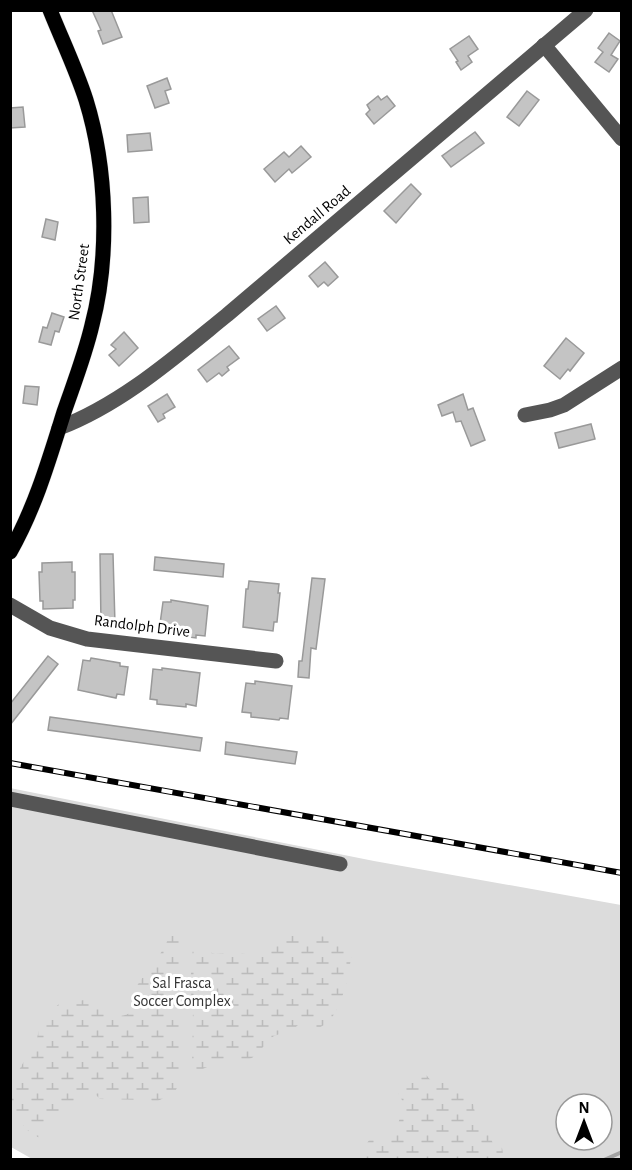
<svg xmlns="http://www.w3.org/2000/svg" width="632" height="1170" font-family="'Alegreya Sans',sans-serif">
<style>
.green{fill:#dcdcdc;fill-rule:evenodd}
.wetland{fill:url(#wetland-marsh)}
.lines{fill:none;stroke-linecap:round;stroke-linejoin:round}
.stream{stroke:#a3a3a3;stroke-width:4}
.building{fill:#c4c4c4;stroke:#999;stroke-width:1.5}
.major-casing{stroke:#dbdbdb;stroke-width:16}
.minor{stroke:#555;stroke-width:15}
.major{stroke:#000;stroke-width:15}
.rail-casing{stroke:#000;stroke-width:6}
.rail{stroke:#fff;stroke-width:4;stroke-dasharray:11;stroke-linecap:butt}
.labels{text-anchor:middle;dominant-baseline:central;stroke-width:6;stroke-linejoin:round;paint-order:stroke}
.street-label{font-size:16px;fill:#000;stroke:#fff}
.park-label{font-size:16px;fill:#333;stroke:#fff}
</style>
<defs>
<pattern id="wetland-marsh" width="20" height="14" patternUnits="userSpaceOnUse" patternTransform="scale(1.5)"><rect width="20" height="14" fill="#dcdcdc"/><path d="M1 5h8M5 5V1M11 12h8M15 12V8" fill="none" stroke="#bbb"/></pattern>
</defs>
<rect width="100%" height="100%" fill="#fff"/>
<!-- green -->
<path class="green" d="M10,788L374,861L621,905V1159L34,1160L11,1147ZM566,1104H602V1140H566Z"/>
<!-- wetland -->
<g class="wetland">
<path d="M173,932L181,933L180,1081L175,1092L156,1102L149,1100L100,1099L92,1091L64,1106L40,1138C19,1128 21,1119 11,1100L16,1092L13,1081L37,1038L42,1019L60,1003L93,999C104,1011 114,1021 130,1013C128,993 143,977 155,962C162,953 166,941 173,932Z"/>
<path d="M273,935L339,937L350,947L352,953L347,981L340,1004L330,1021L319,1028L299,1024C289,1034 286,1031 274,1036C265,1041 262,1051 255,1056C244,1064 230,1060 218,1063C209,1065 201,1071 192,1073L193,1006L190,987L193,946L215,954L233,952L252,955H267Z"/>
<path d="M414,1069L423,1071L432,1082L443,1081L472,1101C475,1107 474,1112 476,1117C479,1128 490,1132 493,1144L502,1148L504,1159H355L373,1135L382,1139C399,1134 400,1117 403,1102L395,1087L411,1081L415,1076Z"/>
</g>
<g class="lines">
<!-- stream -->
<path class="stream" d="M604,1160L622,1152"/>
</g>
<!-- building -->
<g class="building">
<path d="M92,10H111L122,37L103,44L98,31L101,30Z"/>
<path d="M609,33L620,41L611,55L618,59L609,72L595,62L603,52L598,48Z"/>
<path d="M469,36L478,49L468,56L472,62L461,70L456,62L458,61L450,49Z"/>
<path d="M167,78L171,89L165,91L169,103L155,108L147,86Z"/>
<path d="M527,91L539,100L519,126L507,117Z"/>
<path d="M378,96L381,100L387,96L395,106L374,124L366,114L370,110L367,105Z"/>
<path d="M23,107L25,127L10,128V108Z"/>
<path d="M475,132L484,143L451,167L442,156Z"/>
<path d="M150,133L152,150L128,152L127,135Z"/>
<path d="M301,146L311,157L292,173L289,169L275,182L264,169L284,152L289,157Z"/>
<path d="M411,184L421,194L396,223L384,211Z"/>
<path d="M148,197L149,222L134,223L133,198Z"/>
<path d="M46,219L58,222L55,240L42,237Z"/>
<path d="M325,262L338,277L328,286L324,282L318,287L309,276Z"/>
<path d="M276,306L285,318L267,331L258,319Z"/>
<path d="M52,313L64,317L59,332L55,331L51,345L39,342L43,327L47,328Z"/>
<path d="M124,332L138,348L119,366L109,355L116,349L111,345Z"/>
<path d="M566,338L584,353L570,371L568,369L560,379L544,366Z"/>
<path d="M229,346L239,358L227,367L229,370L222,376L219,373L207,382L198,370Z"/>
<path d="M25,386L39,387L37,405L23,403Z"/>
<path d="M167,394L175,407L163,414L165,418L158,422L148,406Z"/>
<path d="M463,394L468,410L473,408L485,440L471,446L461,421L456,422L453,412L442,416L438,405Z"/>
<path d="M591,424L595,439L559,448L555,433Z"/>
<path d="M100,554H113L115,624L101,625Z"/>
<path d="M155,557L224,564L223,577L154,570Z"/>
<path d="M72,562V572H75V600H73V608L43,609V601H40L39,572H42V563Z"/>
<path d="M312,578L325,579L316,649L311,648L309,678L298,677L299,661H302Z"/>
<path d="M249,581L279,584L278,593H280L277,622H274L273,631L243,627L246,589H248Z"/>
<path d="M171,600L208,606L205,636L196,635V638L167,634V632L159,631L163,602H171Z"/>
<path d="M48,656L58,664L10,725V704Z"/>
<path d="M91,658L120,663V666L128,667L124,695L117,694L116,698L78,690L83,660L90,661Z"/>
<path d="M162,668L200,673L196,706L186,704V707L157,704V700L150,699L153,669L162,670Z"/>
<path d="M255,681L292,686L288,719L280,718L279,720L251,717V713L242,712L246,683L255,684Z"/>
<path d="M50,717L202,738L200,751L48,730Z"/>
<path d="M226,742L297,752L295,764L225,754Z"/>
</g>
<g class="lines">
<defs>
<path id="major" d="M10,552C35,508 49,460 64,412C74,383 85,355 92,325C110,256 107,168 86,100C76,69 62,40 50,10"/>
</defs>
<!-- major casing -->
<use href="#major" class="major-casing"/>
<!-- minor -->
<g class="minor">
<path d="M544,45L622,139"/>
<path d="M525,415L550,410L564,405L622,368"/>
<path d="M59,428C122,404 175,357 227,315L586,10"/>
<path d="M10,605L50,628L87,639L276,661"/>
<path d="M10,799L340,864"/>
</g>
<!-- major -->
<use href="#major" class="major"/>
<defs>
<path id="rail" d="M10,763L622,873"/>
</defs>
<!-- rail casing -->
<use href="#rail" class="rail-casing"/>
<!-- rail -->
<use href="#rail" class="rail"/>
</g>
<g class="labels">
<!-- street labels -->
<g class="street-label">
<text transform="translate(317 215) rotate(-40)">Kendall Road</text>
<text transform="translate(79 282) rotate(-82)">North Street</text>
<text transform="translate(142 626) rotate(7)">Randolph Drive</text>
</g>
<!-- park labels -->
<g class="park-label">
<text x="182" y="983">Sal Frasca<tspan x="182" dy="18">Soccer Complex</tspan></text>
</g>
</g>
<!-- border -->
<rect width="632" height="1170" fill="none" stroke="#000000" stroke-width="24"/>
<!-- north arrow -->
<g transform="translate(584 1122)"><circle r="28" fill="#ffffff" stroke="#999999" stroke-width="1.5"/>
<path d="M0-4.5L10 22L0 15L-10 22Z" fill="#000000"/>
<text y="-9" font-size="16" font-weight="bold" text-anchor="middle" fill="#000000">N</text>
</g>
</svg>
